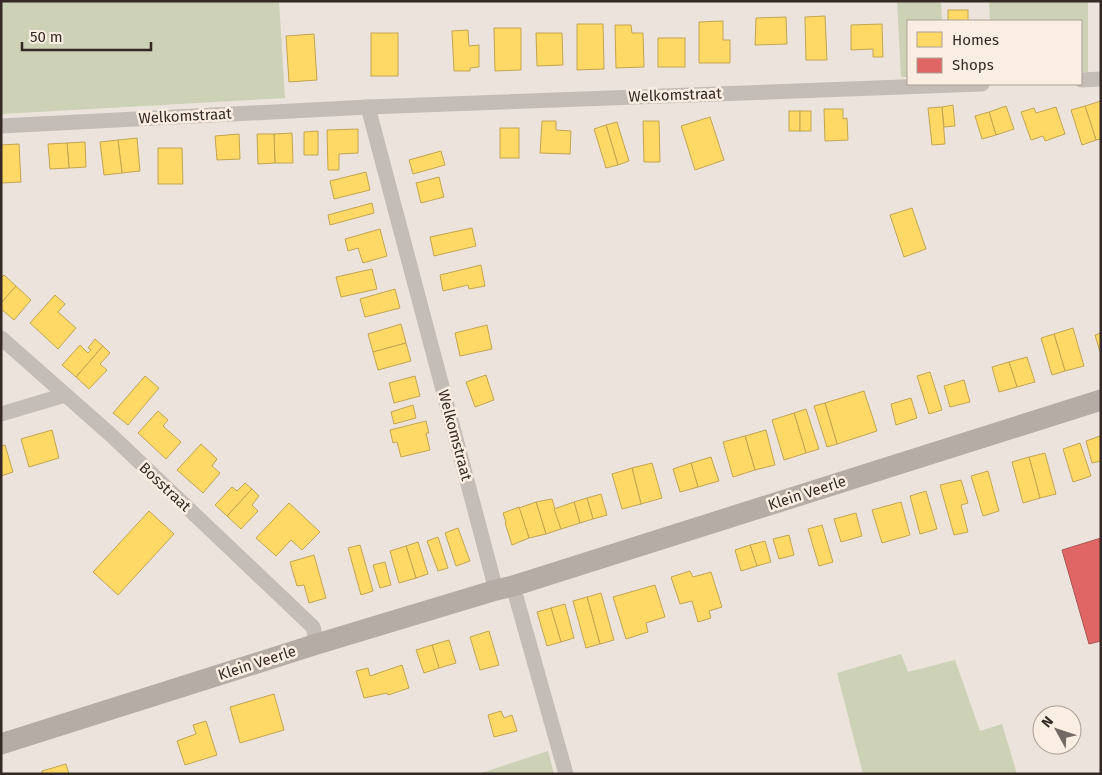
<svg xmlns="http://www.w3.org/2000/svg" width="1102" height="775" font-family="'Fira Sans',sans-serif">
<style>
.green{fill:#cdd1b6}
.homes{fill:#ffd966;stroke:#c2a452}
.shops{fill:#e06666;stroke:#ac5452}
.lines{fill:none;stroke-linecap:round;stroke-linejoin:round}
.street{stroke:#c4bcb6;stroke-width:15}
.secondary{stroke:#b5aca6;stroke-width:21}
.labels{text-anchor:middle;dominant-baseline:central;stroke-width:5;stroke-linejoin:round;paint-order:stroke}
.street-label{font-size:15px;fill:#342925;stroke:#faeee2}
</style>
<rect width="100%" height="100%" fill="#ece4dc"/>
<!-- green -->
<g class="green">
<path d="M1,1H279L285,98L1,114Z"/>
<path d="M897,1H941L942,21H908V77H901Z"/>
<path d="M989,1H1088V72H1081V21H990Z"/>
<path d="M901,654L908,672L955,660L980,731L1002,724L1017,774H863L837,673Z"/>
<path d="M548,751L554,774H478Z"/>
</g>
<!-- homes -->
<g class="homes">
<rect x="948" y="10" width="20" height="11"/>
<path d="M825,16L827,60H806L805,17Z"/>
<path d="M786,17L787,44L755,45L756,18Z"/>
<path d="M723,21V40H730V63H699V22Z"/>
<path d="M577,24H603L604,69L577,70Z"/>
<path d="M882,24L883,57H873V49L851,50V25Z"/>
<path d="M615,25H631L632,33H643L644,67L616,68Z"/>
<path d="M494,28H521V70L495,71Z"/>
<path d="M468,30L469,46L479,45V67L470,68V71H454L452,31Z"/>
<rect x="371" y="33" width="27" height="43"/>
<path d="M536,33H562L563,65L537,66Z"/>
<path d="M314,34L317,80L289,82L286,36Z"/>
<rect x="658" y="38" width="27" height="29"/>
<path d="M1101,101V139L1096,140L1085,106Z"/>
<path d="M953,105L955,126L944,127L942,107Z"/>
<path d="M1006,106L1014,129L996,135L989,112Z"/>
<path d="M1085,106L1096,140L1082,145L1071,110Z"/>
<path d="M942,107L945,144L932,145L928,108Z"/>
<path d="M1056,107L1065,134L1045,141L1043,136L1031,140L1021,112L1034,108L1036,113Z"/>
<path d="M824,109H843V119L847,118L848,140L825,141Z"/>
<rect x="789" y="111" width="11" height="20"/>
<rect x="800" y="111" width="11" height="20"/>
<path d="M989,112L996,135L982,139L975,116Z"/>
<path d="M710,117L724,160L695,170L681,126Z"/>
<path d="M542,121H556V130L571,131L570,154L540,153Z"/>
<path d="M643,121H659L660,162H644Z"/>
<path d="M617,122L629,161L618,165L606,125Z"/>
<path d="M606,125L618,165L606,168L594,129Z"/>
<rect x="500" y="128" width="19" height="30"/>
<path d="M358,129V153L339,154V170H328L327,130Z"/>
<path d="M318,131V155H304V132Z"/>
<path d="M292,133L293,163H275L274,134Z"/>
<path d="M239,134L240,159L217,160L215,136Z"/>
<path d="M257,134H274L275,163L258,164Z"/>
<path d="M137,138L140,171L122,173L118,140Z"/>
<path d="M118,140L122,173L104,175L100,142Z"/>
<path d="M85,142L86,167L69,168L67,143Z"/>
<path d="M67,143L69,168L50,169L48,144Z"/>
<path d="M19,144L21,182L1,183V145Z"/>
<path d="M158,148H182L183,184H158Z"/>
<path d="M441,151L445,165L413,174L409,160Z"/>
<path d="M366,172L370,190L334,199L330,181Z"/>
<path d="M439,177L444,197L421,203L416,183Z"/>
<path d="M372,203L374,213L330,225L328,215Z"/>
<path d="M912,208L926,249L904,257L890,215Z"/>
<path d="M472,228L476,246L434,256L430,237Z"/>
<path d="M380,229L387,256L363,263L358,248L348,251L345,239Z"/>
<path d="M481,265L485,286L469,289L468,285L443,291L440,275Z"/>
<path d="M372,269L377,289L341,297L336,277Z"/>
<path d="M4,275L16,286L1,303V278Z"/>
<path d="M16,286L31,300L14,320L1,309V303Z"/>
<path d="M395,289L400,308L365,317L360,299Z"/>
<path d="M55,295L65,304L58,312L76,328L58,349L30,323Z"/>
<path d="M401,324L406,343L373,352L368,334Z"/>
<path d="M487,325L492,349L460,356L455,333Z"/>
<path d="M1073,328L1084,366L1065,371L1054,334Z"/>
<path d="M1101,333V355L1095,335Z"/>
<path d="M1054,334L1065,371L1052,375L1041,338Z"/>
<path d="M95,339L103,346L76,377L62,365L80,345L88,353L91,350L88,348Z"/>
<path d="M406,343L411,361L378,370L373,352Z"/>
<path d="M103,346L110,353L100,364L107,370L89,389L76,377Z"/>
<path d="M1027,357L1035,382L1017,387L1009,362Z"/>
<path d="M1009,362L1017,387L999,392L992,367Z"/>
<path d="M930,372L942,410L929,414L917,376Z"/>
<path d="M486,375L494,400L475,407L466,382Z"/>
<path d="M145,376L159,388L128,425L113,413Z"/>
<path d="M415,376L420,396L394,403L389,383Z"/>
<path d="M964,380L970,402L950,407L944,386Z"/>
<path d="M864,391L877,431L837,444L825,403Z"/>
<path d="M911,398L917,418L896,425L891,404Z"/>
<path d="M825,403L837,444L827,447L814,406Z"/>
<path d="M413,405L416,418L394,424L391,412Z"/>
<path d="M806,409L819,449L806,453L794,413Z"/>
<path d="M158,411L168,420L163,426L181,442L166,459L138,433Z"/>
<path d="M794,413L806,453L784,460L772,420Z"/>
<path d="M426,421L429,433H426L430,450L401,457L397,442L393,443L390,430Z"/>
<path d="M52,430L59,458L29,467L21,439Z"/>
<path d="M766,430L775,465L755,470L745,436Z"/>
<path d="M745,436L755,470L733,477L723,442Z"/>
<path d="M1100,436L1101,461L1092,463L1086,441Z"/>
<path d="M1080,443L1091,476L1073,482L1063,449Z"/>
<path d="M201,444L217,459L212,466L220,473L203,493L177,470Z"/>
<path d="M5,445L13,472L1,476V446Z"/>
<path d="M1045,453L1056,494L1040,498L1029,457Z"/>
<path d="M711,457L719,481L698,487L691,463Z"/>
<path d="M1029,457L1040,498L1023,503L1012,462Z"/>
<path d="M652,463L662,498L641,504L632,468Z"/>
<path d="M691,463L698,487L680,492L673,469Z"/>
<path d="M632,468L641,504L622,509L612,474Z"/>
<path d="M988,471L999,511L983,516L971,476Z"/>
<path d="M961,480L968,503L961,505L968,532L954,535L940,485Z"/>
<path d="M245,483L252,489L227,516L215,505L232,487L237,491Z"/>
<path d="M252,489L259,496L252,505L258,511L241,529L227,516Z"/>
<path d="M926,491L937,529L920,534L910,496Z"/>
<path d="M601,494L607,515L593,519L587,498Z"/>
<path d="M587,498L593,519L580,523L574,502Z"/>
<path d="M552,499L561,529L546,534L536,502Z"/>
<path d="M536,502L546,534L529,538L519,508Z"/>
<path d="M574,502L580,523L561,529L554,509Z"/>
<path d="M901,502L910,535L882,543L872,510Z"/>
<path d="M289,503L320,532L302,550L291,540L276,556L256,538Z"/>
<path d="M519,507L529,538L512,545L505,523L506,522L503,513Z"/>
<path d="M149,511L174,534L118,595L93,572Z"/>
<path d="M856,513L862,536L841,542L834,519Z"/>
<path d="M822,525L833,562L819,566L808,529Z"/>
<path d="M458,528L470,561L456,566L445,533Z"/>
<path d="M789,535L794,555L779,559L773,539Z"/>
<path d="M438,537L448,568L438,571L427,541Z"/>
<path d="M765,541L771,562L757,566L750,545Z"/>
<path d="M418,542L428,574L416,578L406,546Z"/>
<path d="M360,545L373,591L361,595L348,548Z"/>
<path d="M750,545L757,566L741,571L735,550Z"/>
<path d="M406,546L416,578L399,583L390,551Z"/>
<path d="M314,555L326,598L309,603L304,585L297,586L290,562Z"/>
<path d="M385,562L391,585L380,588L373,565Z"/>
<path d="M690,571L693,577L711,572L722,607L709,611L711,618L698,622L692,601L680,604L671,577Z"/>
<path d="M655,585L665,617L646,623L648,632L626,639L613,597Z"/>
<path d="M601,593L614,640L600,644L587,597Z"/>
<path d="M587,597L600,644L586,648L573,601Z"/>
<path d="M565,604L574,638L561,642L551,608Z"/>
<path d="M551,608L561,642L547,646L537,612Z"/>
<path d="M489,631L499,665L480,670L470,637Z"/>
<path d="M449,640L456,663L439,668L432,645Z"/>
<path d="M432,645L439,668L424,673L416,650Z"/>
<path d="M402,665L409,688L388,695L387,693L364,698L356,671L368,668L370,676Z"/>
<path d="M274,694L284,730L240,743L230,707Z"/>
<path d="M501,711L504,718L512,715L517,731L494,737L488,715Z"/>
<path d="M206,721L217,755L185,765L177,741L196,734L193,725Z"/>
<path d="M66,764L69,774H42V771Z"/>
</g>
<!-- shops -->
<path class="shops" d="M1101,538V641L1089,644L1062,550Z"/>
<g class="lines">
<!-- street -->
<g class="street">
<path d="M1081,80L1101,79"/>
<path d="M368,107L496,590"/>
<path d="M1,126L368,107L982,84"/>
<path d="M1,338L111,435L313,627L317,644"/>
<path d="M1,414L65,395"/>
<path d="M513,586L566,774"/>
</g>
<!-- secondary -->
<path class="secondary" d="M1,744L317,644L496,590L513,586L1101,400"/>
</g>
<g class="labels">
<!-- street labels -->
<g class="street-label">
<text transform="translate(675 95) rotate(-2)">Welkomstraat</text>
<text transform="translate(185 116) rotate(-3)">Welkomstraat</text>
<text transform="translate(455 435) rotate(75)">Welkomstraat</text>
<text transform="translate(165 487) rotate(43)">Bosstraat</text>
<text transform="translate(807 493) rotate(-18)">Klein Veerle</text>
<text transform="translate(257 663) rotate(-18)">Klein Veerle</text>
</g>
</g>
<!-- border -->
<rect width="1102" height="775" fill="none" stroke="#342925" stroke-width="5"/>
<!-- legend -->
<rect x="907" y="20" width="175" height="65" fill="#faeee2" stroke="#ab9f96"/>
<rect x="917" y="32" width="25" height="15" fill="#ffd966" stroke="#ab9f96"/>
<text x="952" y="45" font-size="15" fill="#342925">Homes</text>
<rect x="917" y="58" width="25" height="15" fill="#e06666" stroke="#ab9f96"/>
<text x="952" y="70" font-size="15" fill="#342925">Shops</text>
<!-- north arrow -->
<g transform="translate(1057 730) rotate(310)"><circle r="24" fill="#faeee2" stroke="#ab9f96"/>
<path d="M0-4L9 19L0 12L-9 19Z" fill="#746a65"/>
<text y="-8" font-size="14" font-weight="bold" text-anchor="middle" fill="#342925">N</text>
</g>
<!-- scale -->
<path d="M22 42v8h129v-8" fill="none" stroke="#342925" stroke-width="2.5"/>
<text x="30" y="42" font-size="15" fill="#342925" stroke="#faeee2" stroke-width="4" paint-order="stroke">50 m</text>
</svg>
